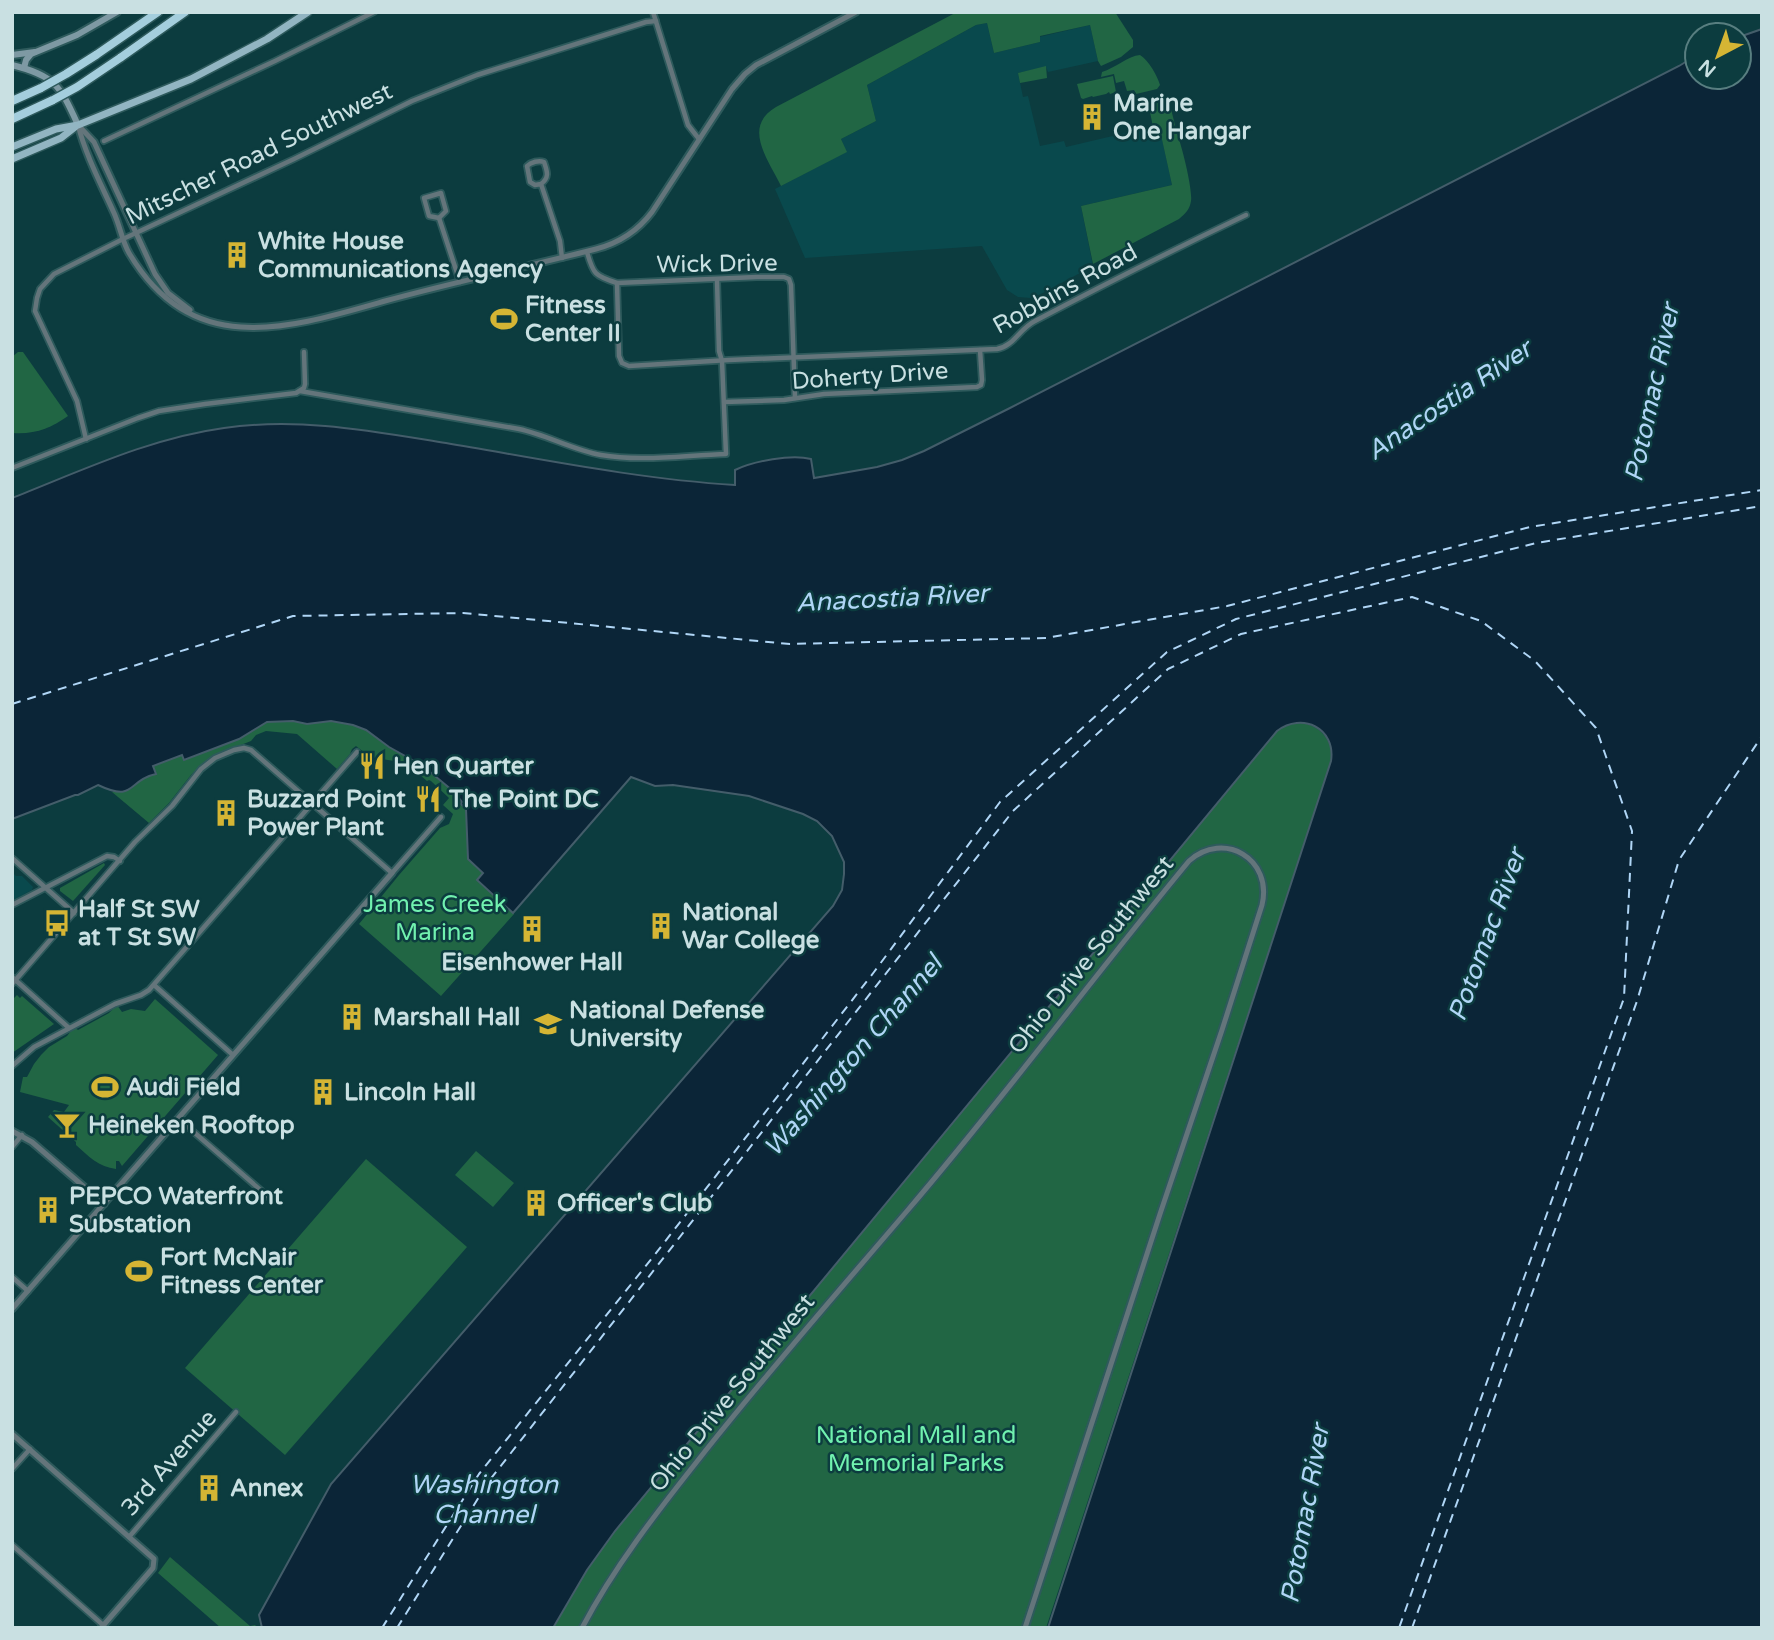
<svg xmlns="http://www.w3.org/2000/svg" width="1774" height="1640" font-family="'Varela Round',sans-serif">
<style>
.built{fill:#09494d}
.green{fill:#216644}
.water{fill:#0b2537;stroke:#445d6a;stroke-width:2}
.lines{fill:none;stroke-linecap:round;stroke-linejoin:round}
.ferry{stroke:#b0d6f6;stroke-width:2;stroke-dasharray:9 7;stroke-linecap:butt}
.minor-casing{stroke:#2e5a5c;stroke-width:8}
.tertiary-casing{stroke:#2e5a5c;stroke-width:9}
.secondary-casing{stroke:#2e5a5c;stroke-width:10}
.primary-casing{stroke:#2e5a5c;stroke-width:10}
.motorway-casing{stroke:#2e5a5c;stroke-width:11}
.minor{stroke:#64757b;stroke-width:4.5}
.tertiary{stroke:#64757b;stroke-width:5}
.secondary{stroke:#7e99a3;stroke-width:6}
.primary{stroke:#92b5c2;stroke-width:7}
.motorway{stroke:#a4cedd;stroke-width:8}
.motorway-bridge-casing{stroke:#2e5a5c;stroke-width:11;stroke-linecap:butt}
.motorway-bridge{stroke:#a4cedd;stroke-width:8}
.labels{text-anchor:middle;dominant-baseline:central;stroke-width:5;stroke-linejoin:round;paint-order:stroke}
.poi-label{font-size:24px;font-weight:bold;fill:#c9e0e2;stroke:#0c3c3f;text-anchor:start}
.street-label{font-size:24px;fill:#c9e0e2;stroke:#0c3c3f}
.park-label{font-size:24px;fill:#71f1af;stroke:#0c3c3f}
.water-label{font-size:26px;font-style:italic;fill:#b0d6f6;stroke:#0c3c3f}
</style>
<rect width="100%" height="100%" fill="#0c3c3f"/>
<!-- built -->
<g class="built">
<path d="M987,23L994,53L1040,42L1039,37L1090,25L1098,61L1048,72L1046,67L1018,73L1023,97L1028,96L1040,146L1064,141L1066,147L1155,126L1159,134H1161L1172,185L1081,206L1093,266L1039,295L1031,298L1018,297L1007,290L982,246L805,258L775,189L846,152L841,139L876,121L867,85L976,25Z"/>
<path d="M12,872L16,876H22L33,887L32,890L12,901Z"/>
</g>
<!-- green -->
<g class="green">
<path d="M957,12H1115L1133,40V47L1121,57L1101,66L1098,61L1090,25L1040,36V42L994,53L987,23L976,25L867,85L876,121L841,139L847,152L781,186C768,159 742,127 776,107Z"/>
<path d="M1140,55C1149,61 1157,75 1160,85L1157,89L1136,94L1134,90L1127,91L1124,81L1116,83L1114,74L1101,77L1102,72C1115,68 1128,56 1140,55Z"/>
<path d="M1046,66L1047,78L1020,83L1018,73Z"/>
<path d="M1113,76L1116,92L1110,94L1109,92L1106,94L1093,97L1092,96L1083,99L1081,98L1077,84Z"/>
<path d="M1164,95L1168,97L1175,125L1174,126C1180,137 1193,189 1191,201C1190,209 1185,214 1179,219L1093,264L1081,206L1172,185L1161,135H1159L1155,126L1153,127L1149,107L1156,105L1154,97Z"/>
<path d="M18,352H23L68,416C51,428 34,435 12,433V357Z"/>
<path d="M293,721L308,724L331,721L353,725L366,730L389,747L423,766L453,791L466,809L468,858L483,873L477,880L514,914L441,996L359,924L399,875L440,828L449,824L453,814L443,805L449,798L431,781L429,780L427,781L406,763L370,757L356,746L352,749L350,754L337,769L297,734L266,731L256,735L251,741L213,756L203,763L191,775L169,803L149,823L112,792L131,789L146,776L156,773L153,766L182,754L185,760L239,739L267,722Z"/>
<path d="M1299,722C1319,725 1334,739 1331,761L1046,1628H553L587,1570L615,1531L1277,731L1284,726Z"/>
<path d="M104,863L105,865L73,901L60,891V888Z"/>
<path d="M17,995L20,998L22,996L54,1024L12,1053V1000Z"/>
<path d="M155,999L218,1055L122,1166L119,1161H116V1169C99,1167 88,1156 76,1145V1142L48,1117L54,1110L64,1112L69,1105L20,1092L23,1077H27L34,1064L41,1055L49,1047L67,1036L74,1027L78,1030L109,1013L117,1005L122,1012L131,1009L145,1011Z"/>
<path d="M476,1151L514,1183L493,1207L455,1175Z"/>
<path d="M366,1159L467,1247L285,1455L185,1368Z"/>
<path d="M170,1557L250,1626L255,1625L258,1628H221L158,1573Z"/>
</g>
<!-- water -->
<path class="water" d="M1762,29V1628H1048L1331,761C1336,728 1302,712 1277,731L615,1531L587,1570L553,1628H262L259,1615L331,1484L833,906L842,890L844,874V862L832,836L817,821L803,814L749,796L673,785L655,786L631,777L513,913L477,880L483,873L468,859L466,809L461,804L462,802L453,791L423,766L389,747L366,730L353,725L331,721L307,724L293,721L267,722L239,739L184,760L182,755L153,766L156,774C127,780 136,803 98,785L78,795H75L12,819V498C81,471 150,438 224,428C299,417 371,431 446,443C541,459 638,479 735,485V470C754,461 791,454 811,459L814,478L877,467L902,460L924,451L1008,409L1679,66L1697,55V77H1739V37Z"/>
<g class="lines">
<!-- ferry -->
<g class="ferry">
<path d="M12,704L293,616L463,613L790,644L1046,638L1227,606L1530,527L1762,490"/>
<path d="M382,1628L479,1474L653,1257L874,972L1000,802L1167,652L1236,619L1536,543L1762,506"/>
<path d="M397,1628L489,1481L1013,811L1168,669L1241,634L1412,597L1481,621L1535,661L1596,728L1632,831L1624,998L1399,1628"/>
<path d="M1412,1628L1637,1001L1679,860L1762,736"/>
</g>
<defs>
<g id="minor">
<path d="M653,12L688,125L699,139"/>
<path d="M104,141L275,61L374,12"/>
<path d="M541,184L535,185L530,182L527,166C531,162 539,160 544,162C547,171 550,177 541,184L560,241L562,258"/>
<path d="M441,193L446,211L439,218L429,216L424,198Z"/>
<path d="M439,218L460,282"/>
<path d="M587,252C593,274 595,276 617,283L757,277H784L789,279L791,285L795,398"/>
<path d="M617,283L619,356L622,363L629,366L729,360L997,349C1014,346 1019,329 1035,321C1105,284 1175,249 1246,215"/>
<path d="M300,391L519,429C547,435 573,450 601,455C641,462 686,455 726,454L722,361L719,351L717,280"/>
<path d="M724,402L784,400L824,394L977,387L981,385L982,380L980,350"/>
<path d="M86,439L77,401L35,311L37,298L40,289L54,274L123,239L294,159L412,101L477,75L646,22L656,21"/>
<path d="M12,468L138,418L159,411L205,404L296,393L304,388L305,384L304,352"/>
<path d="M12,858L74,913"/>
<path d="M12,905L107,856L114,857L120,861"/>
<path d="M12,977L69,1028"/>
<path d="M12,984L135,842L172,806L201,769L215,758L234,750L244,748L251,750L392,873L441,817"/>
<path d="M154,985L233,1055"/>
<path d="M12,1066L34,1047L115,1004L141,995L149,990L357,752"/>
<path d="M188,1127L272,1200"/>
<path d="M12,1147L22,1135"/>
<path d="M12,1277L28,1291"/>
<path d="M12,1469L30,1449"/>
<path d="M129,1537L236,1412"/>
<path d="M12,1545L103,1625"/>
</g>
<g id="tertiary">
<path d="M78,125C86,156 101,184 114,213C120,226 122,241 129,253C192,359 287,329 385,301C454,282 526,267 596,249C619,243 637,232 652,212L732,89L745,74L756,65L856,12"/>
<path d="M79,126L94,142L155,274L168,293L190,310"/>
<path d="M12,1131L32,1142L104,1204"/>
<path d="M12,1309L392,873"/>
<path d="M12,1434L154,1559L153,1568L101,1628"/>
<path d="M582,1628C614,1567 657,1512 699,1459C766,1374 837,1293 907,1211C1004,1098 1093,977 1189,861C1224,830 1273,859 1262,905L1222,1030L1160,1214L1025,1628"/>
</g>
<g id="secondary">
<path d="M12,55L35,52"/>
<path d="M12,65C56,76 60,86 78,125"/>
<path d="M24,68L26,60L31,54L77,35L117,12"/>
</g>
<g id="primary">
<path d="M12,147L56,129L78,125L191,79L267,39L308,12"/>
<path d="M12,159L61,138L75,127"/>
</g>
<g id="motorway">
<path d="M96,55L158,12"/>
<path d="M120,58L185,12"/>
<path d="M12,101L41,88"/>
<path d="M12,119L53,100"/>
</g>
</defs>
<!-- minor casing -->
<use href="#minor" class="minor-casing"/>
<!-- tertiary casing -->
<use href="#tertiary" class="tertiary-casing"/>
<!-- secondary casing -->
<use href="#secondary" class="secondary-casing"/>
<!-- primary casing -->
<use href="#primary" class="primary-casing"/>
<!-- motorway casing -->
<use href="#motorway" class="motorway-casing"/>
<!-- minor -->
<use href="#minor" class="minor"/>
<!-- tertiary -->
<use href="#tertiary" class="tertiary"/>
<!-- secondary -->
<use href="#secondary" class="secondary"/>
<!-- primary -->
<use href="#primary" class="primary"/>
<!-- motorway -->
<use href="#motorway" class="motorway"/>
<defs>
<g id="motorway-bridge">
<path d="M41,88L66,74L96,55"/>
<path d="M53,100L77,87L120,58"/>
</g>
</defs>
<!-- motorway-bridge casing -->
<use href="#motorway-bridge" class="motorway-bridge-casing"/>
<!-- motorway-bridge -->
<use href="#motorway-bridge" class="motorway-bridge"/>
</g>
<!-- icons -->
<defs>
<symbol id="building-bare" viewBox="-9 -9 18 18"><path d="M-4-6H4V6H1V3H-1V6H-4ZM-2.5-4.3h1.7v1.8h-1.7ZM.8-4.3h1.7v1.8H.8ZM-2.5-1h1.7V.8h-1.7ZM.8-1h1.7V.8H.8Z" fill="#d5b534" stroke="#0c3c3f" stroke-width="2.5" paint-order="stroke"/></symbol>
<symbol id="stadium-bare" viewBox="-9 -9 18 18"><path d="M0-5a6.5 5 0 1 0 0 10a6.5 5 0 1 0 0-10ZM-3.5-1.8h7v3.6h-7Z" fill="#d5b534" stroke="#0c3c3f" stroke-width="2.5" paint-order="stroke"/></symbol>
<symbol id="restaurant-bare" viewBox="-9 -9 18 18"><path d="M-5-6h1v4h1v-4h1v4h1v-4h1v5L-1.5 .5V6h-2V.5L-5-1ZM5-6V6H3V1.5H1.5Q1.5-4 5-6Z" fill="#d5b534" stroke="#0c3c3f" stroke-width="2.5" paint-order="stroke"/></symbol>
<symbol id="bus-bare" viewBox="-9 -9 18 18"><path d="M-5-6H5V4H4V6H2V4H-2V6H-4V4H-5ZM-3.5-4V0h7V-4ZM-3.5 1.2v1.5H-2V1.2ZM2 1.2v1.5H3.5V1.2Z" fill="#d5b534" stroke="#0c3c3f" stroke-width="2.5" paint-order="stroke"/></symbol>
<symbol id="university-bare" viewBox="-9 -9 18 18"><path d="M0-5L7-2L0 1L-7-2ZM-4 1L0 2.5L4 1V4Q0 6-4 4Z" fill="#d5b534" stroke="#0c3c3f" stroke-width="2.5" paint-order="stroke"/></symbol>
<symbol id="bar-bare" viewBox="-9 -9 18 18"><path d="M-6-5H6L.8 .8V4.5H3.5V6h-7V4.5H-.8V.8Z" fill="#d5b534" stroke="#0c3c3f" stroke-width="2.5" paint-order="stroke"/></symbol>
</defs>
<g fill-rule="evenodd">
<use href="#building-bare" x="1073" y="98" width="38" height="38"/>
<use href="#building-bare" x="218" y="236" width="38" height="38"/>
<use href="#stadium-bare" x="485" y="300" width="38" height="38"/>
<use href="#restaurant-bare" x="353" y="747" width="38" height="38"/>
<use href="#restaurant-bare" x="409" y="780" width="38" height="38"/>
<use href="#building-bare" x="207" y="794" width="38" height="38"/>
<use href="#bus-bare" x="38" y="904" width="38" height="38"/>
<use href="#building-bare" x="642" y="907" width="38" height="38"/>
<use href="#building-bare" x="513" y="910" width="38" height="38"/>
<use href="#building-bare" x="333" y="998" width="38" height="38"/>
<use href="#university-bare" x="529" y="1005" width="38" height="38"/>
<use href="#stadium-bare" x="86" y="1068" width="38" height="38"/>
<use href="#building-bare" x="304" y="1073" width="38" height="38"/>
<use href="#bar-bare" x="48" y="1106" width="38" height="38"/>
<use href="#building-bare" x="517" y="1184" width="38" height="38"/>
<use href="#building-bare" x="29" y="1191" width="38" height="38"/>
<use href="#stadium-bare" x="120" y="1252" width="38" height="38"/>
<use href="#building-bare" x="190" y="1469" width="38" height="38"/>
</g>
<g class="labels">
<!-- poi labels -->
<g class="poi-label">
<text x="1113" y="103">Marine<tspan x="1113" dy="28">One Hangar</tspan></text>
<text x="258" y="241">White House<tspan x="258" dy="28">Communications Agency</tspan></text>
<text x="525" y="305">Fitness<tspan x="525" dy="28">Center II</tspan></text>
<text x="393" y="766">Hen Quarter</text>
<text x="247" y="799">Buzzard Point<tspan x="247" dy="28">Power Plant</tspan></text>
<text x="449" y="799">The Point DC</text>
<text x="78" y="909">Half St SW<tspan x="78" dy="28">at T St SW</tspan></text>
<text x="682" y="912">National<tspan x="682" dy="28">War College</tspan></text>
<text x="532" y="962" text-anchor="middle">Eisenhower Hall</text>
<text x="569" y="1010">National Defense<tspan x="569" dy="28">University</tspan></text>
<text x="373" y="1017">Marshall Hall</text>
<text x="126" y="1087">Audi Field</text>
<text x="344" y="1092">Lincoln Hall</text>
<text x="88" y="1125">Heineken Rooftop</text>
<text x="69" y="1196">PEPCO Waterfront<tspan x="69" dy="28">Substation</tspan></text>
<text x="557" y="1203">Officer's Club</text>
<text x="160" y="1257">Fort McNair<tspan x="160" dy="28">Fitness Center</tspan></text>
<text x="230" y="1488">Annex</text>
</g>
<!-- street labels -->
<g class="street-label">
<text transform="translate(259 154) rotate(-26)">Mitscher Road Southwest</text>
<text transform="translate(717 264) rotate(-1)">Wick Drive</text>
<text transform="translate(1065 289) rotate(-29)">Robbins Road</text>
<text transform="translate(870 376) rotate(-4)">Doherty Drive</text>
<text transform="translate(1091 955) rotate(-51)">Ohio Drive Southwest</text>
<text transform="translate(732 1393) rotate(-51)">Ohio Drive Southwest</text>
<text transform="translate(169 1463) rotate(-49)">3rd Avenue</text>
</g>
<!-- park labels -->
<g class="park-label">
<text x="435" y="904">James Creek<tspan x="435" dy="28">Marina</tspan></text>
<text x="916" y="1435">National Mall and<tspan x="916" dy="28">Memorial Parks</tspan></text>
</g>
<!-- water labels -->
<g class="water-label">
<text transform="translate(1652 393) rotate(-78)">Potomac River</text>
<text transform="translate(1449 400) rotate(-34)">Anacostia River</text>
<text transform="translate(892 598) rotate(-3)">Anacostia River</text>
<text transform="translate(1487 935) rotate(-70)">Potomac River</text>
<text transform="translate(853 1056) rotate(-49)">Washington Channel</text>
<text x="484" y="1484">Washington<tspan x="484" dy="30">Channel</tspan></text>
<text transform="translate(1305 1514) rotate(-80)">Potomac River</text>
</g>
</g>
<!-- border -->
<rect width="1774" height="1640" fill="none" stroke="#c9e0e2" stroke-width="28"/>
<!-- north arrow -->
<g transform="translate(1718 56) rotate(221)"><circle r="33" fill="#0c3c3f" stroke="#587e80" stroke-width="2"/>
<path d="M0-5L12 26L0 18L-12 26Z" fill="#d5b534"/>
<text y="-10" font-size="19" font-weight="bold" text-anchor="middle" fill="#c9e0e2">N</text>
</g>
</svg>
